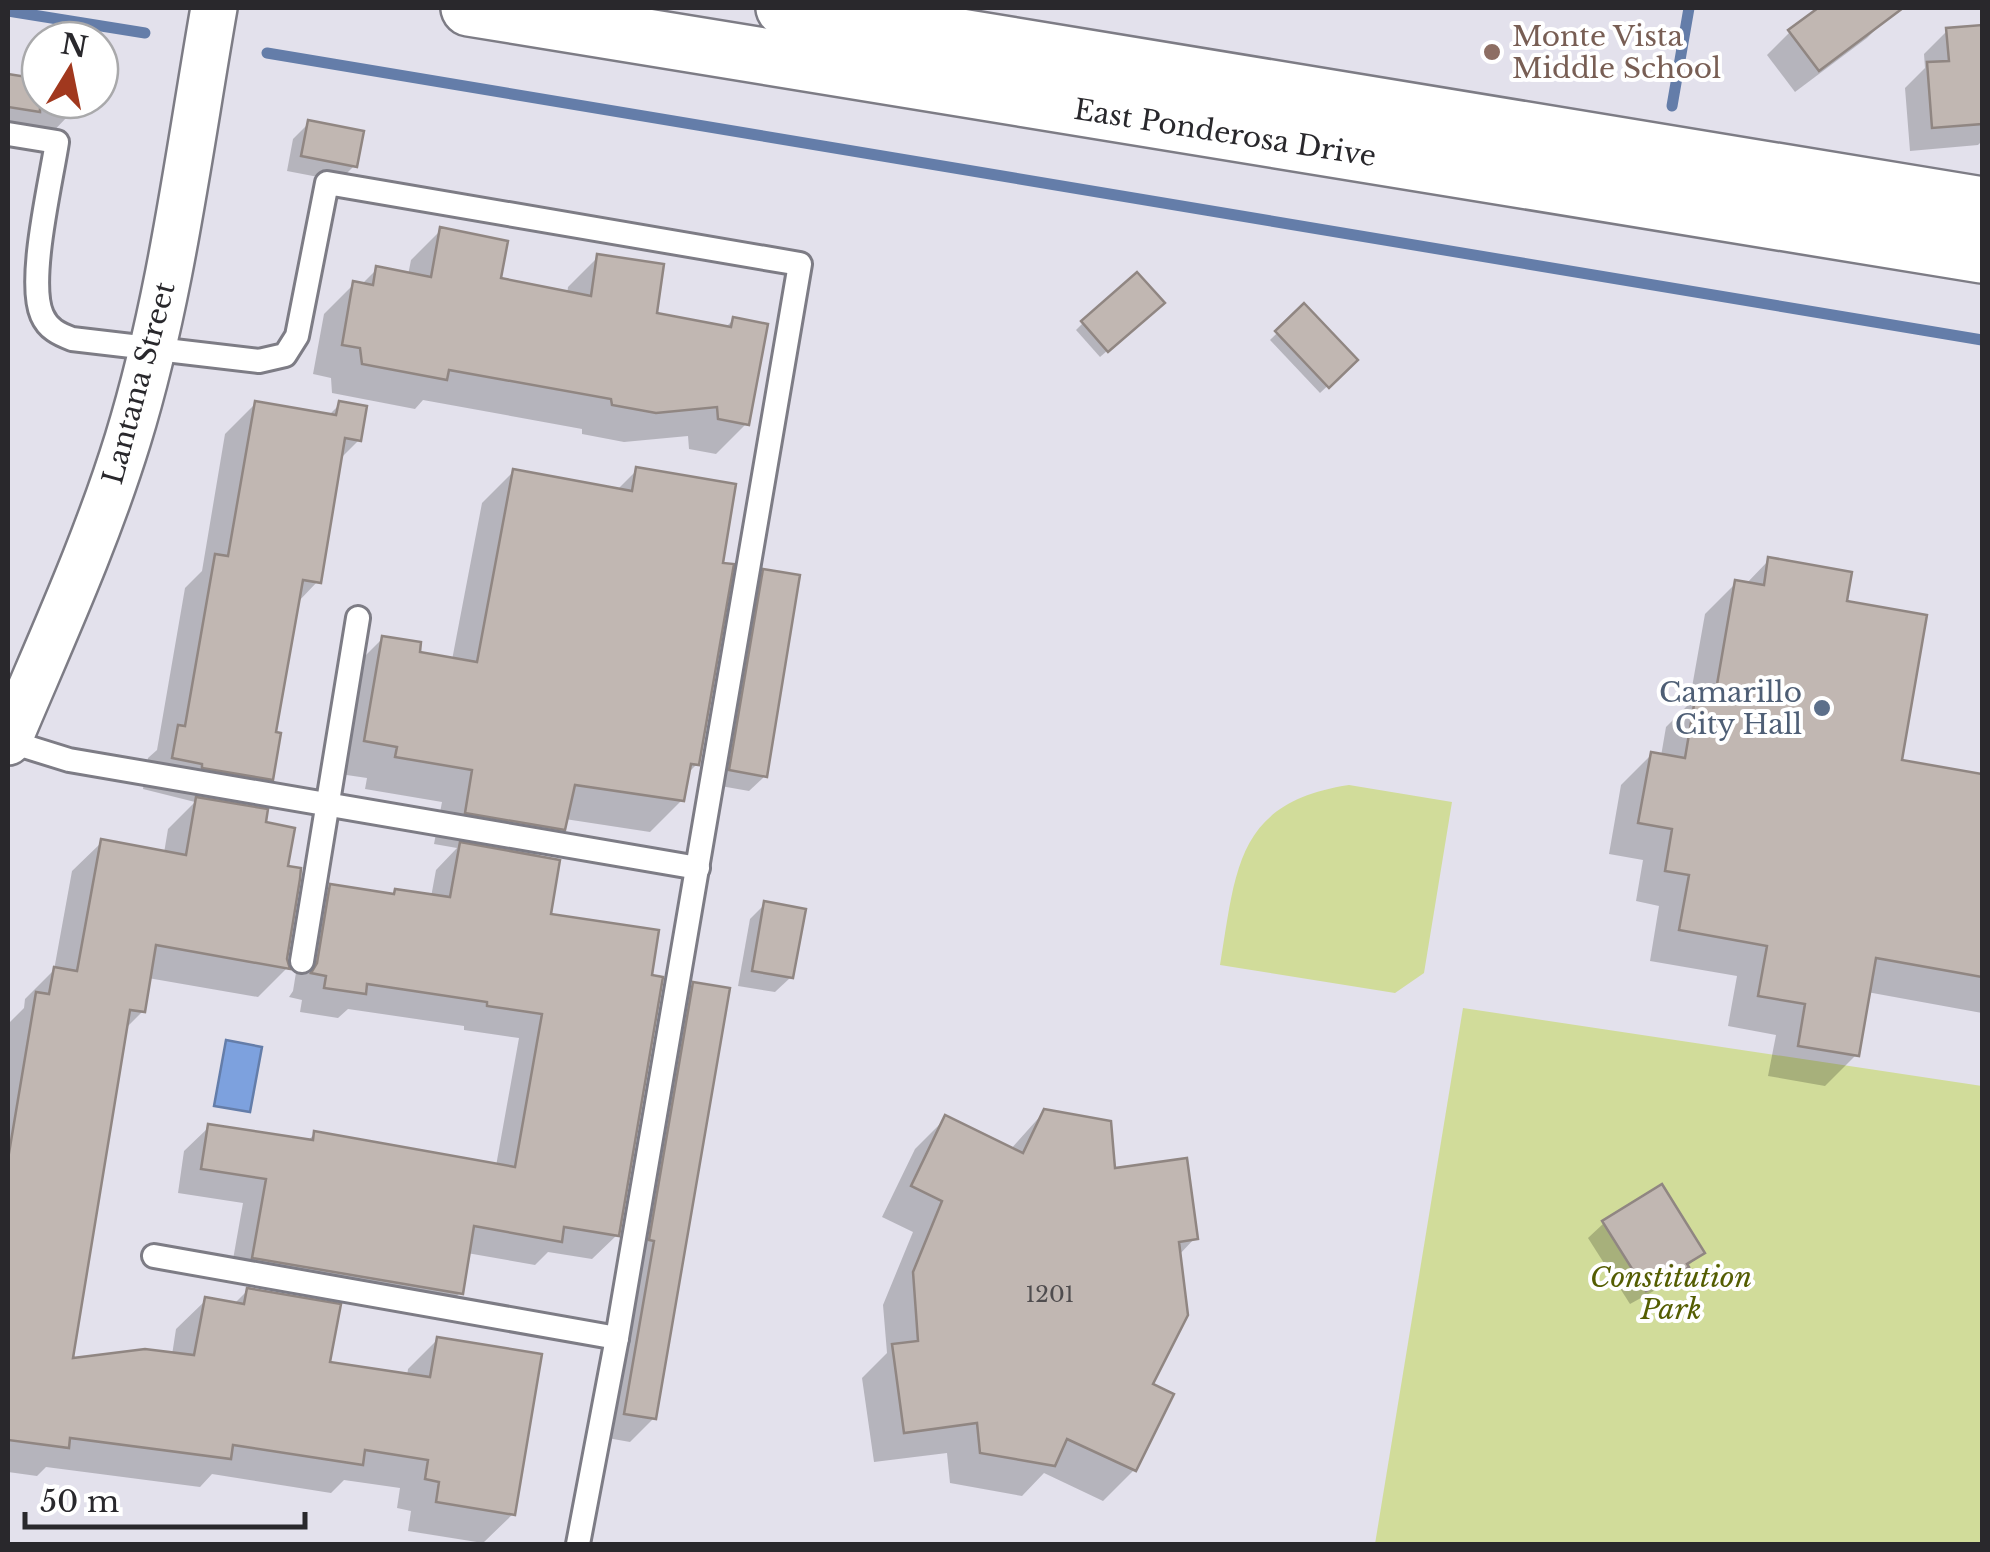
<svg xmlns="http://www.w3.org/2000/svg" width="1990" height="1552" font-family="'Libre Baskerville',serif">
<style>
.green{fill:#d1dc9a}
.water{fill:#7da1de;stroke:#647da9;stroke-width:2.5}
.shadow{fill:#0003}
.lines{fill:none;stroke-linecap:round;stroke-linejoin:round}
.stream{stroke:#647da9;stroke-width:11}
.building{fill:#c1b7b2;stroke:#908682;stroke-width:2.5}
.lane-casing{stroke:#7d7c85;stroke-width:28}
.street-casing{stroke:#7d7c85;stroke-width:50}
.secondary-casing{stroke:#7d7c85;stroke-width:60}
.lane{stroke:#fff;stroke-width:22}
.street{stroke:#fff;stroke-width:45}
.secondary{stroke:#fff;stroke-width:55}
.education-dot{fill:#8d6e63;stroke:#fff;stroke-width:4}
.service-dot{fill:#5c6f8a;stroke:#fff;stroke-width:4}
.labels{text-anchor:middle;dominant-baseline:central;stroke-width:8;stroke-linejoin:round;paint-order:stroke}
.number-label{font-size:22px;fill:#4f4c4e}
.education-label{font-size:28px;fill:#785e54;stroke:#fff;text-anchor:start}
.street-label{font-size:28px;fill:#29282c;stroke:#fff}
.service-label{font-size:28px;fill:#4e5e75;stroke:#fff;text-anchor:end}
.park-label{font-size:28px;font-style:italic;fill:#545d02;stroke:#fff}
</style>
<rect width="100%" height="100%" fill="#e3e1ec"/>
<!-- green -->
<g class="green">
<path d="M1349,785L1452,802L1424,973L1395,993L1220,965C1236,869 1236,802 1349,785Z"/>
<path d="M1463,1008L1982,1086V1544H1375Z"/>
</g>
<!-- water -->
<path class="water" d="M226,1040L262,1047L250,1112L214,1106Z"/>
<!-- shadow -->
<g class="shadow">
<path d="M1822,8H1886L1891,14L1867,38L1795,92L1767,55L1790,32Z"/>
<path d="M1982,28V141L1978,145L1910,151L1905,88L1925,68L1924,54L1948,30Z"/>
<path d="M8,76L40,82V100H71L68,116L45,140L8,134Z"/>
<path d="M309,123L354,166L339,181L287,171L293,139Z"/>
<path d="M441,230L498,280L567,294L568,287L598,257L654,315L724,329L734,319L746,424L716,454L689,449L688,436L624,442L582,434V429L423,400L415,409L332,393L331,378L313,374L324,314L354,284L361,285L377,269L408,275L411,260Z"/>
<path d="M1304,307L1355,360L1320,393L1270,340Z"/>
<path d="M1154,310L1100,357L1076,330L1083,323Z"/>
<path d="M256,403L328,416L340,404L359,440L339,460L318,581L297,603L274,734L271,779L242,807L263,824L285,868L287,968L258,997L148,978L143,1011L124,1030L70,1361L172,1355L176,1329L206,1300L233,1305L251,1287L250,1291L328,1364L407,1376L408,1369L438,1339L513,1514L483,1543L408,1531L411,1511L397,1508L400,1488L344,1480L331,1493L212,1474L200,1487L46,1467L37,1476L8,1472V1024L24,1008L25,999L54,970L72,871L102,842L164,853L168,829L195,802L143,789L148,758L157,750L185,588L202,571L225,434Z"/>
<path d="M637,470L721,565L697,764L686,775L682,800L650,832L565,819L563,829L534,858L617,1235L592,1259L548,1252L535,1265L467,1253L461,1292L436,1317L229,1282L243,1203L178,1193L184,1151L209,1127L307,1142L315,1133L496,1166L519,1038L464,1030V1026L348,1009L338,1018L300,1012L302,1000L289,997L293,991L306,911L331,887L391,896L395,891L431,897L436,870L457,848L434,844L442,802L365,789L367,778L333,773L351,670L383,638L417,654L452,660L482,503L514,471L616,491Z"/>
<path d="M1769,560L1844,603L1899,762L1982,777V1013L1867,992L1856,1055L1825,1086L1768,1076L1776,1035L1728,1026L1737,976L1650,961L1659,906L1636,901L1643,860L1609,854L1621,785L1652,754L1661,756L1666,727L1689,704L1705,614L1736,583L1745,585Z"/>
<path d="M764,572L765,776L749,791L715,785L749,587Z"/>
<path d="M765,904L791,977L775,992L738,986L750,919Z"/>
<path d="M694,984L654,1418L630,1442L602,1437L670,1008Z"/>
<path d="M1044,1112L1195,1238L1178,1256L1134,1470L1103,1501L1044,1473L1022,1496L950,1483L947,1453L874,1462L862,1378L887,1353L883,1305L913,1232L882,1217L915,1149L946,1118L1010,1150Z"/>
<path d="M1604,1223L1702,1253L1670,1282L1630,1304L1588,1238Z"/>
</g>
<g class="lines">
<!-- stream -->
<g class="stream">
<path d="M8,11L145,33"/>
<path d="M267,53L1982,340"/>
<path d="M1672,106L1689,8"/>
</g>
</g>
<!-- building -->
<g class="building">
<path d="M1818,8H1903L1819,71L1788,30Z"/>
<path d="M1982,25V124L1932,128L1927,62L1949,61L1946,28Z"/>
<path d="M8,74L40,79V112L8,107Z"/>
<path d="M308,120L364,131L357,167L301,156Z"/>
<path d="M440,227L508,241L501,278L591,296L597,254L664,264L657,313L731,327L733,317L768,324L749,425L718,419L717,407L656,413L612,405L611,399L449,370L447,380L362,364L360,348L342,345L353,281L373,285L376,266L431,277Z"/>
<path d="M1137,272L1165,303L1108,352L1081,321Z"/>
<path d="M1304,303L1358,360L1329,388L1275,331Z"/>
<path d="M255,401L336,415L339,401L367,406L361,441L345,438L321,583L303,580L276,732L281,733L273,780L202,768V764L172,758L178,725L185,726L215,554L228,556Z"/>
<path d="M636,467L736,484L723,563L734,564L699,765L691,764L684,801L575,785L565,830L465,813L472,770L395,757L397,747L364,741L382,636L421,642L420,652L477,662L513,469L632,491Z"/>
<path d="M1768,557L1852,572L1847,601L1927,615L1902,760L1982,774V977L1876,958L1859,1056L1798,1046L1805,1004L1758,996L1767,946L1679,930L1689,875L1665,871L1672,829L1638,823L1651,752L1685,758L1696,693L1715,696L1735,580L1764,585Z"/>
<path d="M763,569L800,575L767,777L729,770Z"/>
<path d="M196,797L268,809L266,822L295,828L288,866L301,868L300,879L287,959L290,969L156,945L145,1012L130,1010L73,1358L145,1349L194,1355L205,1297L244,1304L247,1288L341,1304L330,1362L430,1377L437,1337L542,1354L515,1515L436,1502L439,1482L425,1479L428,1460L365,1450L363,1465L233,1445L231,1459L70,1438L69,1448L8,1440V1159L36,992L49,994L54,967L77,971L101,839L186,855Z"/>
<path d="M460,842L560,860L551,914L659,930L652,975L663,977L619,1236L564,1227L562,1242L474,1226L463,1294L252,1258L266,1179L201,1169L208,1124L313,1140L314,1131L515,1167L542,1014L487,1006V1002L367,984L366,994L324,988L326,976L311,973L317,963L330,884L394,894L395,889L450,897Z"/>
<path d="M764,901L806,909L793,978L752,971Z"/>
<path d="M693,982L730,988L656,1419L624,1414L654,1241L649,1240Z"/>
<path d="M1044,1109L1111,1121L1115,1168L1187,1158L1198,1239L1179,1242L1188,1315L1153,1384L1174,1394L1136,1471L1067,1439L1055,1466L980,1453L977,1423L904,1433L892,1344L918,1341L913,1272L942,1201L911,1186L945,1115L1023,1153Z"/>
<path d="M1662,1184L1705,1253L1687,1264L1689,1267L1646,1291L1602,1221Z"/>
</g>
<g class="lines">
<defs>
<g id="lane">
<path d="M8,134L57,142C51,182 27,281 42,315C48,329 59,334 72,339L259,361L285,355L297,336L327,183L800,264L617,1338L578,1544"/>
<path d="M8,741L69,760L698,868"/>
<path d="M302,961L358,618"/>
<path d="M154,1256L617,1338"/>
</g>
<path id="street" d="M8,742C50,642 96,543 128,439C171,299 189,151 214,8"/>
<g id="secondary">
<path d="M469,8L1982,255"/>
<path d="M784,8L1982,205"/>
</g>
</defs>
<!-- lane casing -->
<use href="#lane" class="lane-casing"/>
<!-- street casing -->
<use href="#street" class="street-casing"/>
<!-- secondary casing -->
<use href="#secondary" class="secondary-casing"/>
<!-- lane -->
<use href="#lane" class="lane"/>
<!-- street -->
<use href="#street" class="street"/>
<!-- secondary -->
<use href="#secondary" class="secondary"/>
</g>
<!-- markers -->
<circle class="education-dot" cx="1492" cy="52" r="10"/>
<circle class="service-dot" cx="1822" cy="708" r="10"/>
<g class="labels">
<!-- number labels -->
<g class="number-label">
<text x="1050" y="1294">1201</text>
</g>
<!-- education labels -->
<g class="education-label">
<text x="1512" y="36">Monte Vista<tspan x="1512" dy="32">Middle School</tspan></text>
</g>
<!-- street labels -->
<g class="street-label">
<text transform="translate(1225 133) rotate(9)">East Ponderosa Drive</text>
<text transform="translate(139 383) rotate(-75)">Lantana Street</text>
</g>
<!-- service labels -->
<g class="service-label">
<text x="1802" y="692">Camarillo<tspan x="1802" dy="32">City Hall</tspan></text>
</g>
<!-- park labels -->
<g class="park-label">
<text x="1671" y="1277">Constitution<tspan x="1671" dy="32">Park</tspan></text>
</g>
</g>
<!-- border -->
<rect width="1990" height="1552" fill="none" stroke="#29282c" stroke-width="20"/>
<!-- north arrow -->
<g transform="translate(70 70) rotate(10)"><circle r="48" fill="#ffffff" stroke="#a9a9ab" stroke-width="2.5"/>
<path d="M0-8L18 38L0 25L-18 38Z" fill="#a1381e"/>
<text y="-15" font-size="28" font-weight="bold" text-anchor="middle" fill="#29282c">N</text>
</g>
<!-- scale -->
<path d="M25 1512v15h280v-15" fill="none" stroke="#29282c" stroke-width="5"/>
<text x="40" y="1512" font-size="30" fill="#29282c" stroke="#ffffff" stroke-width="8" paint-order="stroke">50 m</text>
</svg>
